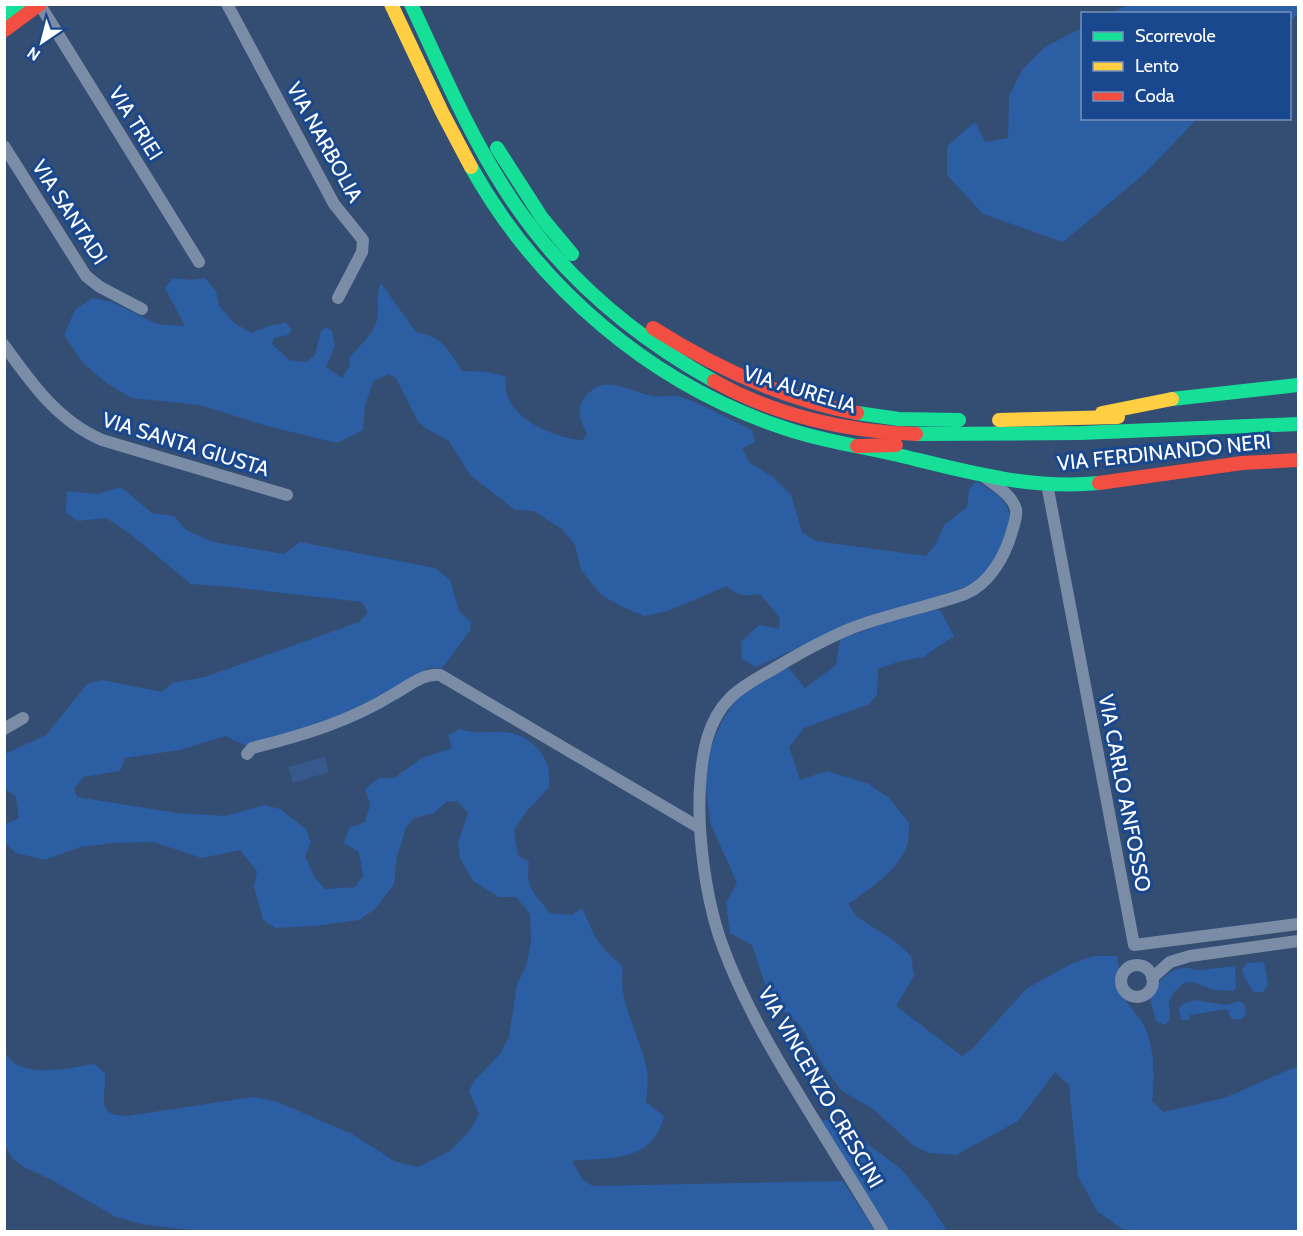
<svg xmlns="http://www.w3.org/2000/svg" width="1303" height="1236" font-family="Cabin,sans-serif">
<style>
.green{fill:#2c5ea4}
.water{fill:#37588a}
.lines{fill:none;stroke-linecap:round;stroke-linejoin:round}
.street{stroke:#7b8da6;stroke-width:12}
.fast{stroke:#16e098;stroke-width:14}
.slow{stroke:#ffcf43;stroke-width:14}
.jam{stroke:#f24e42;stroke-width:14}
.labels{text-anchor:middle;dominant-baseline:central;stroke-width:6;stroke-linejoin:round;paint-order:stroke}
.street-label{font-size:21px;fill:#fff;stroke:#19488e}
</style>
<rect width="100%" height="100%" fill="#344d73"/>
<!-- green -->
<g class="green">
<path d="M1130,4L1298,5V13L1290,22V14L1112,13Z"/>
<path d="M1082,28V118L1197,119L1144,174L1063,242L983,214L947,175V146L975,122L985,142L1008,138L1009,96L1022,70L1045,47Z"/>
<path d="M173,278L192,280L205,278L216,291L219,306L233,322L251,333L272,325L286,323L292,330L288,335L274,338L272,344L289,360L306,362L315,355L321,331L327,327L332,331L335,346L326,367L342,378L350,365L349,358C358,347 374,334 377,320C380,307 375,296 381,283L416,332C444,338 448,349 462,371L489,372L506,377C499,415 552,438 583,440L587,434C580,419 575,410 586,396C605,372 629,392 653,396C662,398 672,394 681,397C706,406 729,419 752,430L755,442L742,448L750,463L773,477L791,495L802,532L816,541L926,556L936,544L944,525L967,507L969,490L976,481C989,489 1002,495 1008,509C1019,535 991,571 970,585L828,634L756,667L742,659L741,642L759,625L779,629L780,618L760,594C745,596 738,597 727,586L668,611L644,616L621,606L601,595L581,570L575,545L562,529L534,511L515,510L470,475L449,441L432,432L418,422L396,378L389,374L373,381L365,406L363,430L337,443L267,426L200,405L132,398L108,384L83,363L64,335L75,310L93,298L112,302L157,324L185,326L165,288Z"/>
<path d="M121,487L152,513L174,516L186,530L213,542L284,554L300,542L435,568L450,580L459,611L471,622L470,631L442,668H428L371,705L269,742L245,745L225,736L180,750L125,758L120,771L83,777L74,789L77,797L177,813L226,816L265,805L280,809L306,829L311,842L305,856L315,878L325,889L355,887L363,876L359,852L344,843L349,828L365,822L370,805L365,789L379,778H394L422,758L452,748L448,735L460,729C478,735 485,731 503,732C523,733 544,748 548,768C550,774 549,781 549,787L526,812L514,830L518,856L529,862C525,889 535,893 550,913L571,915L582,908L595,937L605,950L623,967C617,999 639,1035 646,1065C649,1078 647,1090 646,1102L664,1116C653,1163 610,1157 572,1161L583,1180L593,1186L843,1181L875,1231L208,1232L141,1224L114,1216L50,1179L24,1167L13,1159L5,1145L4,1051C18,1081 69,1068 94,1064L105,1073C107,1095 93,1116 127,1116L253,1097L275,1101L352,1134L396,1162L418,1167L450,1151L471,1129L479,1114L469,1091L474,1081L500,1054L509,1037L517,984L526,967L531,942L530,914L516,897H499L473,881L460,858L458,843L468,813L457,801L446,802L434,813L414,818L406,827L397,857L394,884L375,909L359,920L315,926L275,928L263,920L254,887L257,871L240,850L202,858L153,842L114,843L80,847L45,860L16,853L5,843V824L19,818L16,797L5,789V754L46,735L87,684L102,680L162,692L172,683L205,677L359,622L368,613L362,602L231,587L191,584L129,533L106,518L78,521L66,513L67,491L97,494Z"/>
<path d="M940,610L954,636L923,657L901,661L878,669L877,695L869,704L804,728L789,747L800,780L827,771L869,784L889,798L909,823C909,829 909,836 908,842C901,869 869,889 848,904L856,916L896,942L911,956L914,976L896,1006L962,1056L972,1049L1026,989L1071,964L1094,956H1117L1119,968L1117,989C1124,999 1132,1008 1140,1019C1155,1040 1155,1076 1152,1101L1163,1112L1224,1098L1298,1066V1231H1125L1097,1211L1078,1176L1069,1085L1055,1072L1018,1121L956,1155L929,1153L914,1146L874,1110L841,1090L824,1067L800,1025L770,999L752,945L730,933L726,903L737,883L710,822L705,778L710,749L722,721L741,692L787,666L805,688L836,665L840,639L918,611Z"/>
<path d="M1264,962L1268,985L1263,992H1254L1244,977L1242,969L1247,963Z"/>
<path d="M1235,966L1236,987L1234,991L1214,990L1193,982L1184,983L1174,992L1169,1001L1170,1021L1164,1025L1156,1021L1150,999C1155,985 1166,970 1183,968C1189,967 1195,971 1201,970C1212,969 1224,967 1235,966Z"/>
<path d="M1194,1000L1227,1005L1239,1001L1244,1004L1246,1013C1243,1020 1238,1021 1231,1018L1227,1009L1190,1015L1189,1020H1181L1179,1009L1181,1005Z"/>
<path d="M833,1118L901,1169L929,1203L947,1231H887L821,1121Z"/>
</g>
<!-- water -->
<path class="water" d="M325,757L329,772L293,783L288,767Z"/>
<g class="lines">
<!-- street -->
<g class="street">
<path d="M227,4L334,204L363,240L362,252L338,298"/>
<path d="M40,5L199,262"/>
<path d="M4,146L86,276L100,287L142,309"/>
<path d="M4,345C31,383 58,421 102,440L287,495"/>
<path d="M1047,484L1134,945L1298,924"/>
<path d="M4,729L23,718"/>
<path d="M247,754L252,748C301,736 351,721 394,694C409,686 423,673 440,675L700,828"/>
<circle cx="1137" cy="981" r="16"/>
<path d="M1152,978L1170,962L1190,956L1298,941"/>
<path d="M883,1232C858,1190 832,1149 807,1108C775,1056 744,1004 723,947C706,902 697,834 700,786C702,754 707,721 730,698C743,685 760,677 775,668C800,653 825,639 852,628C889,614 928,607 965,594C991,583 1006,554 1013,528C1015,522 1017,516 1016,509C1012,495 994,484 983,476"/>
</g>
<!-- fast -->
<g class="fast">
<path d="M411,4C440,66 467,130 504,188C557,272 628,333 714,381"/>
<path d="M4,15L20,4"/>
<path d="M497,148L542,218L572,254"/>
<path d="M471,167C539,288 651,384 784,428C821,441 860,446 898,455C964,471 1030,490 1099,483"/>
<path d="M1172,399L1298,385"/>
<path d="M857,413L899,419L959,420"/>
<path d="M916,434L1081,433L1298,424"/>
</g>
<!-- slow -->
<g class="slow">
<path d="M391,4L442,112L471,167"/>
<path d="M1102,413L1172,399"/>
<path d="M999,420L1118,417"/>
</g>
<!-- jam -->
<g class="jam">
<path d="M5,30L40,4"/>
<path d="M653,328C717,369 783,399 857,413"/>
<path d="M714,381C774,415 847,432 916,434"/>
<path d="M857,446L896,445"/>
<path d="M1099,483L1242,463L1298,460"/>
</g>
</g>
<g class="labels">
<!-- street labels -->
<g class="street-label">
<text transform="translate(136 123) rotate(58)">VIA TRIEI</text>
<text transform="translate(325 142) rotate(61)">VIA NARBOLIA</text>
<text transform="translate(70 212) rotate(57)">VIA SANTADI</text>
<text transform="translate(800 389) rotate(17)">VIA AURELIA</text>
<text transform="translate(186 444) rotate(17)">VIA SANTA GIUSTA</text>
<text transform="translate(1164 452) rotate(-6)">VIA FERDINANDO NERI</text>
<text transform="translate(1125 793) rotate(79)">VIA CARLO ANFOSSO</text>
<text transform="translate(821 1087) rotate(60)">VIA VINCENZO CRESCINI</text>
</g>
</g>
<!-- border -->
<rect width="1303" height="1236" fill="none" stroke="#ffffff" stroke-width="12"/>
<!-- legend -->
<rect x="1081" y="12" width="210" height="108" fill="#19488e" stroke="#7591bb" stroke-width="1.5"/>
<rect x="1093" y="32" width="30" height="9" fill="#16e098" stroke="#7591bb" stroke-width="1.5"/>
<text x="1135" y="42" font-size="18" fill="#ffffff">Scorrevole</text>
<rect x="1093" y="62" width="30" height="9" fill="#ffcf43" stroke="#7591bb" stroke-width="1.5"/>
<text x="1135" y="72" font-size="18" fill="#ffffff">Lento</text>
<rect x="1093" y="92" width="30" height="9" fill="#f24e42" stroke="#7591bb" stroke-width="1.5"/>
<text x="1135" y="102" font-size="18" fill="#ffffff">Coda</text>
<!-- north arrow -->
<g transform="translate(42 42) rotate(215)" stroke="#19488e" stroke-width="4.5" paint-order="stroke">
<path d="M0-4.5L10 22L0 15L-10 22Z" fill="#ffffff"/>
<text y="-9" font-size="16" font-weight="bold" text-anchor="middle" fill="#ffffff">N</text>
</g>
</svg>
